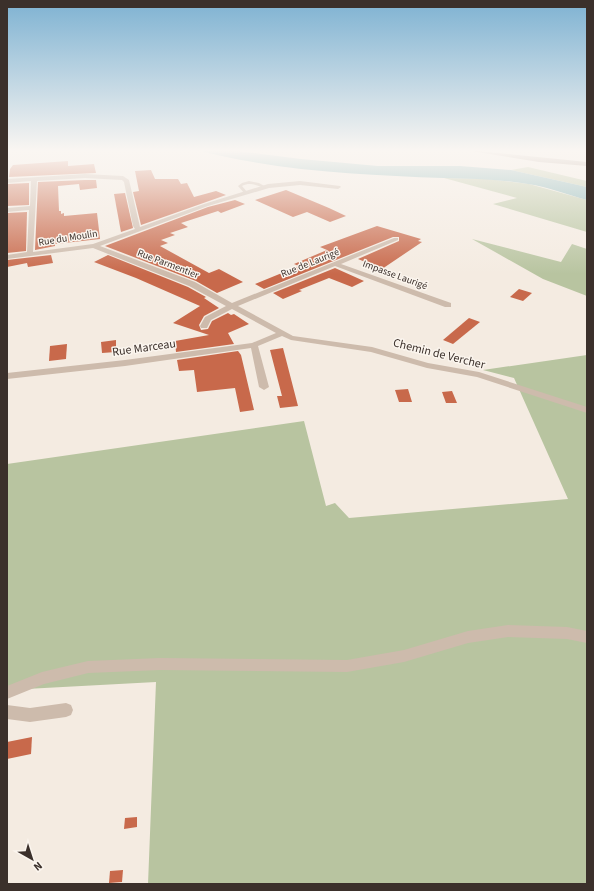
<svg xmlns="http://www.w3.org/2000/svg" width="594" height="891" font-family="'Source Sans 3',sans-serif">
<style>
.green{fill:#b8c4a0}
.water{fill:#7fb0b2}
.building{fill:#c8694b}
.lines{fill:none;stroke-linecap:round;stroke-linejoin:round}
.lane{fill:#cdbbac;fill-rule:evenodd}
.street{fill:#cdbbac;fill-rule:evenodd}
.secondary{fill:#a18a7d;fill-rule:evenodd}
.labels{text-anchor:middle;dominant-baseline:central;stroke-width:3;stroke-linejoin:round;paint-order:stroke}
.far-street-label{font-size:10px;fill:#3b302b;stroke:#fbf5ee}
.street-label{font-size:12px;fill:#3b302b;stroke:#fbf5ee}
</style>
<rect width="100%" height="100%" fill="#f4ebe1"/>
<!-- green -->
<g class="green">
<path d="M528,167L587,181V187L511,170Z"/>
<path d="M444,178L488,179L529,184L587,200V232L493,204L517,198Z"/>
<path d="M472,239L561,262L572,244L587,249V296L543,279Z"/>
<path d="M587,355V884H148L156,682L7,690V464L304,421L326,506L335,503L349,518L568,499L514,378L483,370Z"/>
</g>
<!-- water -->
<path class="water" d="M197,150H230L301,159L378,166H460L511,170L587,187V200C568,195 548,187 528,184C500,179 472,179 444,178C361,175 277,171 197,150Z"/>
<!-- building -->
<g class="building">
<path d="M68,161V166L94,164L96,173L9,177L10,169L13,165Z"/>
<path d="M151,170L155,179H178L181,184L187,183L194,197L216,191L226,195L141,225L133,192L139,191L135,171Z"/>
<path d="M85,180H96L97,188L80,190L79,184L58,186L59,211H61V214L64,213V216L97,213L100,239L55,244V246L35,250L38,182Z"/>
<path d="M29,183V205L7,206L8,184Z"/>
<path d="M286,190L329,208L346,216L330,222L307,212L293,217L255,200Z"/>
<path d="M125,193L133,228L121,232L114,194Z"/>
<path d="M235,200L245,204L221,213L218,211L181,223L188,227L170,233L175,235L161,240L168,243L160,246L209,273L219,269L243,282L217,293L196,281L105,246L208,207Z"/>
<path d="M27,212L26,251L7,253V213Z"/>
<path d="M377,226L421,239L418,241L422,242L382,269L358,259L399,241V237H393L264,289L255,284L299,266L294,264L327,250L320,247Z"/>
<path d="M51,255L53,263L28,267L27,263L7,267V260Z"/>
<path d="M108,255L188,287L206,297L204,298L219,308L204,316L199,325L201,330L208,329L212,321L228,313L231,315L234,314L249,324L228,333L234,344L176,352L175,341L209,335L173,323L200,306L136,278L94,262Z"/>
<path d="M335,268L364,281L352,287L329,278L299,290L302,291L283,299L273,293Z"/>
<path d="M519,289L532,293L523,301L510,297Z"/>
<path d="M469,318L480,322L453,344L443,340Z"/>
<path d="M116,340V352L102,353L101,342Z"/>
<path d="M67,344L66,359L49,361L50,346Z"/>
<path d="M283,348L298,406L280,408L277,396H282L270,350Z"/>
<path d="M238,351L241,355L254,410L240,412L235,388L197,392L194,370L179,371L177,360Z"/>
<path d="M408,389L412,402H399L395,390Z"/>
<path d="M452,391L457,403H446L442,392Z"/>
<path d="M32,737L31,754L7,759V742Z"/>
<path d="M137,817V827L124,829L125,818Z"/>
<path d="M123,870L122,882L109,883L110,871Z"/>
</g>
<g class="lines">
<!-- lane -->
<path class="lane" d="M249,181L259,183L266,187L264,188C256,185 250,182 242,186L248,193L245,194L238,186L242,183Z"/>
<!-- street -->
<g class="street">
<path d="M85,174L123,176L129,180L140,227L204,204L268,184L300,181L340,186L341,187L338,189L300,185L269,188L208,206L100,246L195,282L232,303L394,238H398V240L341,264L451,303V307H445L335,266L238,306L293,336L372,347L428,363L479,372L587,407V413L477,377L427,368L371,352L291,340L282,336L258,346L269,387L264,390L259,387L251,348L125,366L7,379V373L125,360L252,343L276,333L232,309L211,320L207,328H201L200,326L205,317L226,306L189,286L93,248L7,259V255L27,252L29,210L7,212V208L30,206L31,181L7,183V179ZM85,178L122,180L124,182L133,226L135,229L93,244L33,252L37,181Z"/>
<path d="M508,625L567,627L587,631V643L567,639L508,637L468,643L404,662L347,672L160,670L88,673L44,684L7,699V686L42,672L88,661L160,658L347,660L404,650L468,631Z"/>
<path d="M66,703L71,705L73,710L71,715L66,717L30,722L7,719V705L30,708Z"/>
</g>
<!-- secondary -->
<path class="secondary" d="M469,150L587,162V166L539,162L471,151Z"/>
</g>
<!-- sky -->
<linearGradient id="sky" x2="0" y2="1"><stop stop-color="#7eb2d2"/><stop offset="0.55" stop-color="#faf6f2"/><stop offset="1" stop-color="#faf6f2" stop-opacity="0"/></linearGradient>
<rect width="594" height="274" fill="url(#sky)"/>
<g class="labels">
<!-- far-street labels -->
<g class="far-street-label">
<text transform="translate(68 238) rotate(-9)">Rue du Moulin</text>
<text transform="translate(310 263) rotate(-22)">Rue de Laurigé</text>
<text transform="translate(168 264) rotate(21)">Rue Parmentier</text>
<text transform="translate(395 275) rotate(20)">Impasse Laurigé</text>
</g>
<!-- street labels -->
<g class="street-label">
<text transform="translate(144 348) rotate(-8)">Rue Marceau</text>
<text transform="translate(439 354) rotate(14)">Chemin de Vercher</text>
</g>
</g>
<!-- border -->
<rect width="594" height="891" fill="none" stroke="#3b302b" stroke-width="16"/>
<!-- north arrow -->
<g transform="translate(32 859) rotate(141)" stroke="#fbf5ee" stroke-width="3" paint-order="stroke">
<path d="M0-3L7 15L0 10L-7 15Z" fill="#3b302b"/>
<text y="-6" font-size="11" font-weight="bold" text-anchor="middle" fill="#3b302b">N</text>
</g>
</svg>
